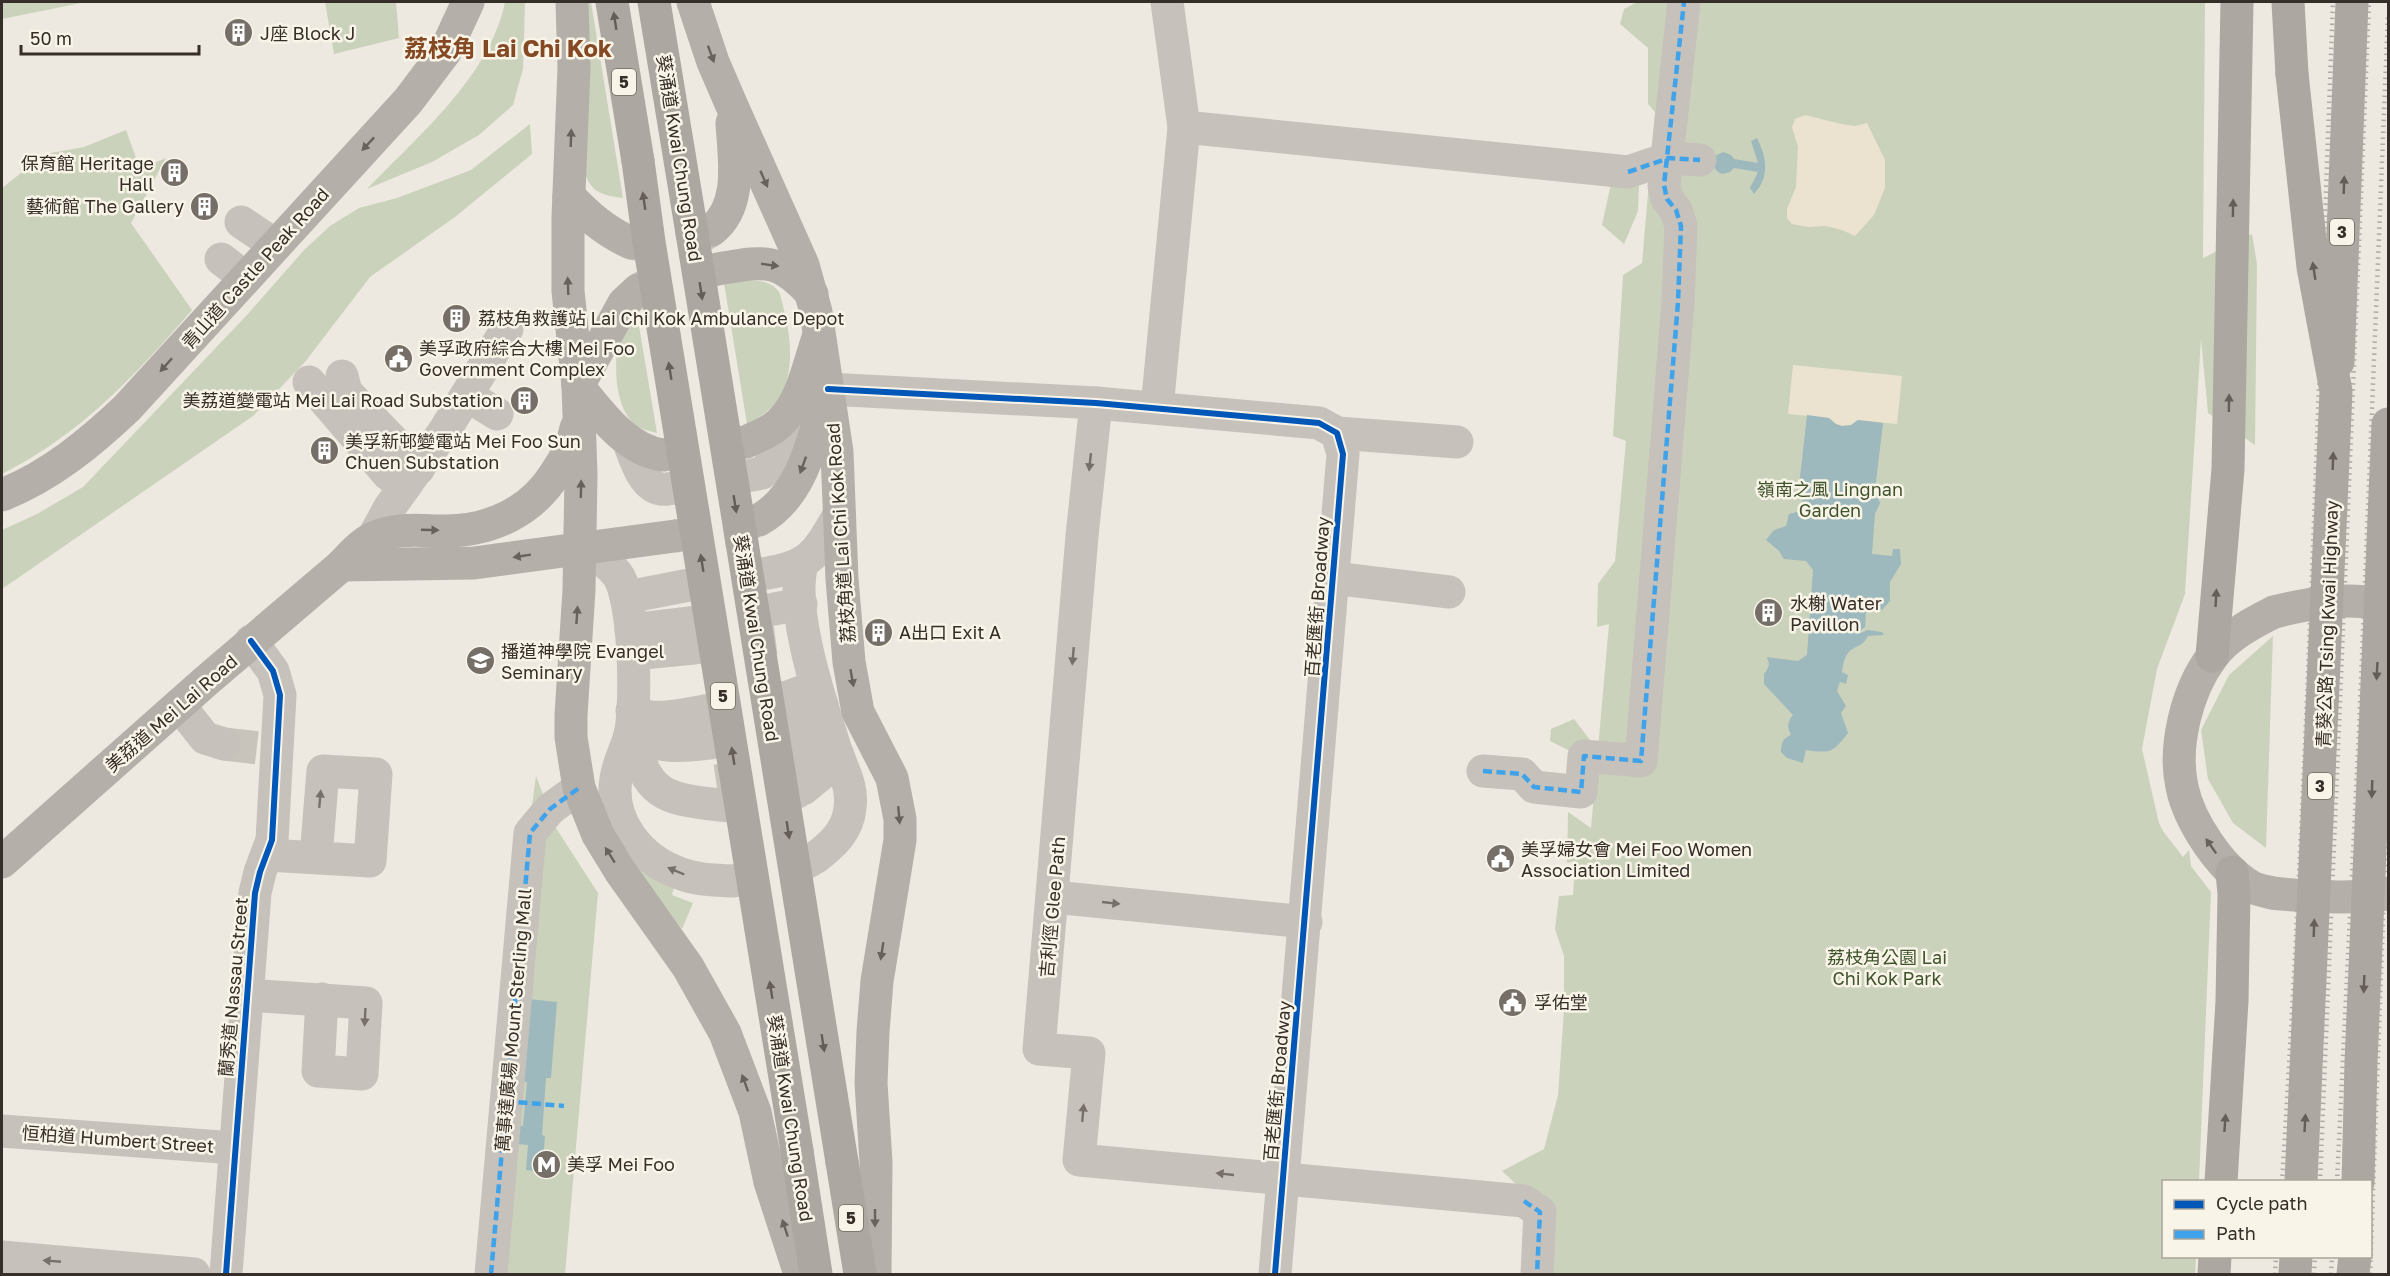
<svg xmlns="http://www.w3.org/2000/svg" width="2390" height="1276" font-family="'Golos Text','Noto Sans TC',sans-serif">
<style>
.green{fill:#cbd2bb}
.plaza{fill:#ebe3d0}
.water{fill:#9db9bd}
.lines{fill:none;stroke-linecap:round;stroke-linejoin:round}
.minor-tunnel{stroke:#c8c4bb;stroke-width:33;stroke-dasharray:33 16;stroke-linecap:butt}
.major-tunnel{stroke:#c8c4bb;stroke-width:33;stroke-dasharray:33 16;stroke-linecap:butt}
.minor{stroke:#c6c1ba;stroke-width:33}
.major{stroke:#b4afa9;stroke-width:33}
.highway{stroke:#aca7a0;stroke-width:33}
.rail{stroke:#aea9a4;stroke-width:4.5;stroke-dasharray:1.5 4.5;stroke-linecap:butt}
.major-bridge{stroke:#b4afa9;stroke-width:33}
.highway-bridge{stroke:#aca7a0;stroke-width:33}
.quiet{stroke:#3fa3eb;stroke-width:4.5;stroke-dasharray:9 4.5;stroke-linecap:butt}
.cycleway-casing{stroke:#f9f4e8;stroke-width:10}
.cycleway{stroke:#0057b8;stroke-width:6}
.oneway{fill:#655e58}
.oneway2{fill:#68625c}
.oneway3{fill:#77706a}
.labels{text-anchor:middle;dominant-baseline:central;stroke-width:5;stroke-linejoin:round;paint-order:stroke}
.shield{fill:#f9f4e8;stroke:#706962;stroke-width:1.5}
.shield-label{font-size:16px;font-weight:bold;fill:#362e28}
.poi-label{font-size:18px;fill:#362e28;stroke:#f9f4e8;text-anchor:start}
.street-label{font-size:18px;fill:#362e28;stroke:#f9f4e8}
.park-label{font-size:18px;fill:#3f542c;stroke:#f9f4e8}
.district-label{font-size:24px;font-weight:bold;fill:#844822;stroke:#f9f4e8}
</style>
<rect width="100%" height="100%" fill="#ede9e0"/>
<!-- green -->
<g class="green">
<path d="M2,2H86L2,19Z"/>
<path d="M325,2H396L399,38L334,54Z"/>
<path d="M505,2H525L523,69L513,105L479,135L432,162L367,189C418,136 490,76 505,2Z"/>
<path d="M588,2H591L623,198C600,195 590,192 583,168Z"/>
<path d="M1637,2H2205L2203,258L2252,234L2257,264L2255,445L2208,413L2201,339L2185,594L2157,669L2142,749L2159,823L2163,831L2183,857L2189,850L2191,866L2211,892L2199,1181L2164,1182V1256L2196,1257L2195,1274H1549L1547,1213L1502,1171L1544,1149L1558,1095L1564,1010V956L1555,929L1559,896L1573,895L1575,861L1567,863L1568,812L1591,828L1609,624L1597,627L1598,584L1615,561L1626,441L1613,436L1623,275L1642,263L1655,112L1648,104V48L1620,24L1624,9Z"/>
<path d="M530,124L532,154L455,217L370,277L305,362L253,416L2,589V530L37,514L83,487L247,315L304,250L330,226L359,208L397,198L471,170Z"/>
<path d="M126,130L140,169L166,158L131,223L192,310C135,376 81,434 2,474V188L45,154L84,147Z"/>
<path d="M1612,179L1639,185L1638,211L1624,244L1602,225Z"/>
<path d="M745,280C758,281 770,280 779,292C781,296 782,302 783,306C791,335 796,375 777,401C769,412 758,418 747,424L724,283Z"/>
<path d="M636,308L657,433C650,431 640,429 635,425C613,406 613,357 621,331C624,323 631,315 636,308Z"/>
<path d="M2273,636L2266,848L2233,823L2208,779L2201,730L2229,675Z"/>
<path d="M1574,719L1590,740L1578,755L1550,741L1551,729Z"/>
<path d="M536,776L556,828L598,893L565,1274H486L517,916Z"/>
<path d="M620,842L675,884L672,895L693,903L682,929L634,872Z"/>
</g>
<!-- plaza -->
<g class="plaza">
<path d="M1805,115L1841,124L1855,126L1867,123L1885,160V188L1874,215L1855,236L1842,230L1826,226L1808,227L1792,224L1787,218V209L1796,187L1798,147L1792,127L1795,119Z"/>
<path d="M1793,365L1902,376L1897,424L1858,420L1851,425L1842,426L1836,424L1829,418L1788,414Z"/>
</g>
<!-- water -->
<g class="water">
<path d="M1757,138C1767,158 1770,177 1754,194L1750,188L1758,172L1734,168L1730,172L1722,174C1713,170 1713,165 1715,156L1723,152L1731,155L1734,159L1758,163L1751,141Z"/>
<path d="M1807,415L1829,418L1836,424L1842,426L1851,425L1858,420L1883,423L1875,490L1880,503L1875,514L1872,554L1892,556L1893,549H1900L1901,564L1890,582V601L1882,610L1863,604L1866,610L1865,627L1861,630V633L1868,630L1882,632L1884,635L1868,636C1860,653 1846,640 1842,672L1848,675L1846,684L1840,682L1837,691L1846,706L1841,713L1848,733C1832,754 1830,753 1806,750L1803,763L1787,758L1781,752C1781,743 1783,738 1791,735C1787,727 1787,722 1793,715L1764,684V674L1767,670L1769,664L1767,657L1798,661L1807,655L1813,570L1806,561L1784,559L1779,551L1766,540L1774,530L1786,526L1789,514L1800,511C1804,504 1803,499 1799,492L1801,489L1799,486Z"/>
<path d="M529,999L557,1002L551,1078H546L542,1135L545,1136L542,1172L526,1170L528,1145L518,1144L519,1125L523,1126L527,1082L522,1081Z"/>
</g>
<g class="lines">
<!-- minor-tunnel -->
<g class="minor-tunnel">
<path d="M668,489L752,475"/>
<path d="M684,586L768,573"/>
<path d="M690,623L774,609"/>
<path d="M694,648L778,637"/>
<path d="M705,711L788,697"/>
<path d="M710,743L793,729"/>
<path d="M224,744L259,748"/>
<path d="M716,781C744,777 773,777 798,762"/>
<path d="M720,805C748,809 779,802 803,789"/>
<path d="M733,881C762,877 789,874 815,858"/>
</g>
<!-- major-tunnel -->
<g class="major-tunnel">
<path d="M631,243C660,250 686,247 712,230"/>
<path d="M638,290L650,283L718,269"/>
<path d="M663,455L746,442"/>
<path d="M675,536L732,529L759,520"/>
</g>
<!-- minor -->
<g class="minor">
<path d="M1184,127L1628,172L1669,158L1700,160"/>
<path d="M241,222L275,245"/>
<path d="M221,259L246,278"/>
<path d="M342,376L346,392L419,468"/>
<path d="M309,382L388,474L405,486"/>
<path d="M828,389L1096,403L1319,423L1337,433L1343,454L1275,1274"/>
<path d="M468,396L497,414"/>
<path d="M1096,403L1082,536L1039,1049L1089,1053L1079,1160L1524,1201L1540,1212L1537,1274"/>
<path d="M1157,408L1184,127L1167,2"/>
<path d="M1337,433L1457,442"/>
<path d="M628,440C635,457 643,493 668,489"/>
<path d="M752,475L762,473L772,463L795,403"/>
<path d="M580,548C594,555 607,561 617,574C635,597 637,706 630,735C626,750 618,763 616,779C609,821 640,859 679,873C696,880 715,880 733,881"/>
<path d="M363,556L390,507L445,430L507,329"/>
<path d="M802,564C789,611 822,705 836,751C843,771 853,786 850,808C848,831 832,845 815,858"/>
<path d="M768,573C812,566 818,551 839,515"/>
<path d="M1333,578L1449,592"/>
<path d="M625,592L638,595L684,586"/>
<path d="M774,609L801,604"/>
<path d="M631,630L690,623"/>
<path d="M633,646L643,653L694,648"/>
<path d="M788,697L809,689L815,682"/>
<path d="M179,705L205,738L224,744"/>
<path d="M632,711C653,723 682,715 705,711"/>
<path d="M793,729L809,723L822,705"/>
<path d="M630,735C650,795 659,798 720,805"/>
<path d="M630,735C657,748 681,747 710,743"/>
<path d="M798,762L822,745L831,735"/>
<path d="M1483,771L1522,774L1534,787L1581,792L1584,756L1641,761L1678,302L1681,226L1676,210L1667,199L1664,185L1684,2"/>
<path d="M803,789L825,771L838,755"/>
<path d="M267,855L370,861L376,774L323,771L316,857"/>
<path d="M1053,897L1306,922"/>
<path d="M247,995L366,1003L362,1074L318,1071L322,999"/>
<path d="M2,1131L235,1148"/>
<path d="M2,1257L194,1274"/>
<path d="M226,1274L255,893L260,872L272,840L280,695L273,671L251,641"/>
<path d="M491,1274L530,833L550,809L579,788"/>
</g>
<!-- major -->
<g class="major">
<path d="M572,2L574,68L568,217V291L578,386L581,474L579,590L571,715V737L579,788L598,835L620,871L688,967L725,1033L755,1112L770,1182L800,1274"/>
<path d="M693,2L713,62L732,106L803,265L816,312L837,452L842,579L849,662L858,712L892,778L900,819V840L877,981L873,1032L871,1083L876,1162L875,1274"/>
<path d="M569,196C588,216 605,231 631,243"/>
<path d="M712,230C743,205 734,159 732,123"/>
<path d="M718,269C765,261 778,257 812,294"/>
<path d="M578,386L624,303L638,290"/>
<path d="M578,386C600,413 626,450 663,455"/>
<path d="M746,442C754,438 764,434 772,429C801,410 807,369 818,338"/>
<path d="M2,495C50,476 90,443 127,408L408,101L445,52L468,2"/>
<path d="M759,520C803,495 812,442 826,396"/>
<path d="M342,565L474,563L675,536"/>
<path d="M2,862L206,681L342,565C351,555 361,544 373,538C396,527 421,531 446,531C490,531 531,512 555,474C564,461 573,444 576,428"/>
<path d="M2272,893C2265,891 2256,890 2250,886C2220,868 2189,821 2182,787C2173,746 2187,690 2212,657C2226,637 2252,623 2274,612"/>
</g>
<!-- highway -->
<g class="highway">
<path d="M612,2L638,161"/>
<path d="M654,2L692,233"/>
<path d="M2288,2L2292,74"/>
<path d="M2338,362L2352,2"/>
<path d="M2212,656L2228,469L2237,2"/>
<path d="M797,1151L816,1274"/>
<path d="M842,1162L860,1274"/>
<path d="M2221,1182L2232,1001L2234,894L2232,872"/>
<path d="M2214,1274L2215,1256"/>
<path d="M2295,1274L2296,1256"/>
<path d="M2353,1274L2355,1256"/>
</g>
<!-- rail -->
<g class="rail">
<path d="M2282,1182C2307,789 2318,395 2333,2"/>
<path d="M2320,1182L2369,2"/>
<path d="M2337,1182L2359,730L2388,14"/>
<path d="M2275,1274L2276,1256"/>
<path d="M2314,1274L2315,1256"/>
<path d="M2331,1274L2332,1256"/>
<path d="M2370,1274L2388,784"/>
</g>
<!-- major-bridge -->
<g class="major-bridge">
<path d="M2274,612C2319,601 2342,598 2388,604"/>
<path d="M2272,893C2310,897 2350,899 2388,894"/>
</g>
<!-- highway-bridge -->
<g class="highway-bridge">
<path d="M2292,74L2313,267L2336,391L2301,1182"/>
<path d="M638,161L649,242L797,1151"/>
<path d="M692,233L842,1162"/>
<path d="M2358,1182L2361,1063L2388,424"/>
</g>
<!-- quiet -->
<g class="quiet">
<path d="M1628,172L1669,158L1700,160"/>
<path d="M1483,771L1522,774L1534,787L1581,792L1584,756L1641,761L1678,302L1681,226L1676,210L1667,199L1664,185L1684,2"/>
<path d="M505,1101L564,1106"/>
<path d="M1524,1201L1540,1212L1537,1274"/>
<path d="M491,1274L530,833L550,809L579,788"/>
</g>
<defs>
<g id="cycleway">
<path d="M828,389L1096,403L1319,423L1337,433L1343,454L1275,1274"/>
<path d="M226,1274L255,893L260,872L272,840L280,695L273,671L251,641"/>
</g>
</defs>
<!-- cycleway casing -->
<use href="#cycleway" class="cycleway-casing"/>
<!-- cycleway -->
<use href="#cycleway" class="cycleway"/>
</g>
<!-- one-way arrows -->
<defs><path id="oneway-solid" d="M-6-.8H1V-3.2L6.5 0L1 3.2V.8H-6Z" transform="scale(1.5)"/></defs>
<g class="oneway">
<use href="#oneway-solid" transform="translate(615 21) rotate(-99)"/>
<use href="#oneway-solid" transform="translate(2344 185) rotate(-88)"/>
<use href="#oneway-solid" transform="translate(644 201) rotate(-98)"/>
<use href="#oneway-solid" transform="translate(2233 208) rotate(-89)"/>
<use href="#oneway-solid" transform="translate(2314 271) rotate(-99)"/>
<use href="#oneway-solid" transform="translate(701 291) rotate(81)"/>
<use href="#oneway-solid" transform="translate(670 371) rotate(-99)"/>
<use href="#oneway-solid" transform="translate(2229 403) rotate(-89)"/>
<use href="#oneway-solid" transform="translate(2333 461) rotate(-88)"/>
<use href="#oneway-solid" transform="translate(735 504) rotate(81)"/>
<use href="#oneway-solid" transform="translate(702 563) rotate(-99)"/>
<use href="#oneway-solid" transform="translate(2216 598) rotate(-87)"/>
<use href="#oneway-solid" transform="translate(2377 671) rotate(93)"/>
<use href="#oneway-solid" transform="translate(733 756) rotate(-99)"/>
<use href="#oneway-solid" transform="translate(2372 789) rotate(92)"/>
<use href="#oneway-solid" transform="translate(788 830) rotate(81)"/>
<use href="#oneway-solid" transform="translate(2314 928) rotate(-88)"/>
<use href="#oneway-solid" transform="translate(2364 984) rotate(92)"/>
<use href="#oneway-solid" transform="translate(771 990) rotate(-99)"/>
<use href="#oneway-solid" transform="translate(823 1043) rotate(81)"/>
<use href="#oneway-solid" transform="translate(2225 1123) rotate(-86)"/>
<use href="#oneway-solid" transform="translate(2305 1123) rotate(-87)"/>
</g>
<g class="oneway2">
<use href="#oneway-solid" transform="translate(711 54) rotate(70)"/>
<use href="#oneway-solid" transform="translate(571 138) rotate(-88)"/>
<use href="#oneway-solid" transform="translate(368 144) rotate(133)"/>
<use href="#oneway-solid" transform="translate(764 179) rotate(66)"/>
<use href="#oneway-solid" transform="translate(770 265) rotate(8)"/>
<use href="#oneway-solid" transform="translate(568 286) rotate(-92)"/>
<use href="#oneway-solid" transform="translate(166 365) rotate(132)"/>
<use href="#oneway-solid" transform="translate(803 465) rotate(110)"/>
<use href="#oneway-solid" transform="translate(581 489) rotate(-89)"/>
<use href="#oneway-solid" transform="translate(430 530) rotate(2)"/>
<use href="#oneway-solid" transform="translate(522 556) rotate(171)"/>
<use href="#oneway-solid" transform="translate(577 615) rotate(-86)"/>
<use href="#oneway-solid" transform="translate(852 678) rotate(80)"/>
<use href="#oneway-solid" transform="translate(899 815) rotate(85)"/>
<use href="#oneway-solid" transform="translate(2211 846) rotate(-125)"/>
<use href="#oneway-solid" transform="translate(610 855) rotate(-122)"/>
<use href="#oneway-solid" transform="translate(882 951) rotate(99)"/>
<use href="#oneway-solid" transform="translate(745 1083) rotate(-110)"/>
<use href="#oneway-solid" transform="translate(875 1218) rotate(90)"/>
<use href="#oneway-solid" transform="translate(785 1228) rotate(-108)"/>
</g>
<g class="oneway3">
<use href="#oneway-solid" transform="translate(1090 462) rotate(96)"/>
<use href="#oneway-solid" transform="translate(1073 656) rotate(95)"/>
<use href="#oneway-solid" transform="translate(320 799) rotate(-85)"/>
<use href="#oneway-solid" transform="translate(676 871) rotate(-157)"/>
<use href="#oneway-solid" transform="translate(1111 903) rotate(6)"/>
<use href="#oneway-solid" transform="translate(365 1017) rotate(93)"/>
<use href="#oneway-solid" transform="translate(1083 1113) rotate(-85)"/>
<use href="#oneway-solid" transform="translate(1225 1174) rotate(-174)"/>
<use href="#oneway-solid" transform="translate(52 1261) rotate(-175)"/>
</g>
<!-- icons -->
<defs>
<symbol id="building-disc" viewBox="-11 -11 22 22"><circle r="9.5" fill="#766f68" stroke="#f9f4e8"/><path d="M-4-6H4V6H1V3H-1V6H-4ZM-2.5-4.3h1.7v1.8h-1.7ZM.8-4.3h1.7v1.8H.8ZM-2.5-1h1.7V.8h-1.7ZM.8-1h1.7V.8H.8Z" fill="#fff"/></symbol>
<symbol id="civic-disc" viewBox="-11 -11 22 22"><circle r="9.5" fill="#766f68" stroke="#f9f4e8"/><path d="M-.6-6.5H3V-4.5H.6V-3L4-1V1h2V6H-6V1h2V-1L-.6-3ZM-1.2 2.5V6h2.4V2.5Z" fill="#fff"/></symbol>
<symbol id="university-disc" viewBox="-11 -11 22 22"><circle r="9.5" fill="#766f68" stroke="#f9f4e8"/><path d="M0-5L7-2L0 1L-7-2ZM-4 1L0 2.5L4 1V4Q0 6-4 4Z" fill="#fff"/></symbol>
<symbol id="metro-disc" viewBox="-11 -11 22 22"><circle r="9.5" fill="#766f68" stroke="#f9f4e8"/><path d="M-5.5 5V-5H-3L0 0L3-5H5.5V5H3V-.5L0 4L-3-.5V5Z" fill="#fff"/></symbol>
</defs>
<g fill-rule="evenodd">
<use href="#building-disc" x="222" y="16" width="33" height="33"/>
<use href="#building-disc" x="158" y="156" width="33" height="33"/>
<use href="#building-disc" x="188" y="190" width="33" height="33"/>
<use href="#building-disc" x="440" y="302" width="33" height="33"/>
<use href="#civic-disc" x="382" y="342" width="33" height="33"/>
<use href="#building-disc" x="508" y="384" width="33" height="33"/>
<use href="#building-disc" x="308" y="434" width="33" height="33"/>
<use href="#building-disc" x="1752" y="596" width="33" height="33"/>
<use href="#building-disc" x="862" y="616" width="33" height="33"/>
<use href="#university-disc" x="464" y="644" width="33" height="33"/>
<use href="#civic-disc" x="1484" y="842" width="33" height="33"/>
<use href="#civic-disc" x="1496" y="986" width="33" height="33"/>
<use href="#metro-disc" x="530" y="1148" width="33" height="33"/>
</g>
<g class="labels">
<!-- shield labels -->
<g class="shield">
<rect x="612" y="69" width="24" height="26" rx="4.5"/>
<rect x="2330" y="219" width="24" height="26" rx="4.5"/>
<rect x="711" y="683" width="24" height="26" rx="4.5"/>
<rect x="2308" y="773" width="24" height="26" rx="4.5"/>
<rect x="839" y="1205" width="24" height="26" rx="4.5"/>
</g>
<g class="shield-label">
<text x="624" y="82">5</text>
<text x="2342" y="232">3</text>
<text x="723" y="696">5</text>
<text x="2320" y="786">3</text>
<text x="851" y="1218">5</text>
</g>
<!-- poi labels -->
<g class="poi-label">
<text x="260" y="33">J座 Block J</text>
<text x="154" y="163" text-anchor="end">保育館 Heritage<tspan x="154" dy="21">Hall</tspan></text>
<text x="184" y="206" text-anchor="end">藝術館 The Gallery</text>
<text x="478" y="318">荔枝角救護站 Lai Chi Kok Ambulance Depot</text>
<text x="419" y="348">美孚政府綜合大樓 Mei Foo<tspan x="419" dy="21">Government Complex</tspan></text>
<text x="503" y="400" text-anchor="end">美荔道變電站 Mei Lai Road Substation</text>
<text x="345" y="441">美孚新邨變電站 Mei Foo Sun<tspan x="345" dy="21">Chuen Substation</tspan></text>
<text x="1790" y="603">水榭 Water<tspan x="1790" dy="21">Pavillon</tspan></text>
<text x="899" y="632">A出口 Exit A</text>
<text x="501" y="651">播道神學院 Evangel<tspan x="501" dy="21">Seminary</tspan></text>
<text x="1521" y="849">美孚婦女會 Mei Foo Women<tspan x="1521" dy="21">Association Limited</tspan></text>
<text x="1534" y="1002">孚佑堂</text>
<text x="567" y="1164">美孚 Mei Foo</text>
</g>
<!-- street labels -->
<g class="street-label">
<text transform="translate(680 158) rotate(81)">葵涌道 Kwai Chung Road</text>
<text transform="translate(255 268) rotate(-48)">青山道 Castle Peak Road</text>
<text transform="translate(840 533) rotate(-94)">荔枝角道 Lai Chi Kok Road</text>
<text transform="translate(1317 597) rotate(-86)">百老匯街 Broadway</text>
<text transform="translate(2327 624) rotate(-88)">青葵公路 Tsing Kwai Highway</text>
<text transform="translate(757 638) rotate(81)">葵涌道 Kwai Chung Road</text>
<text transform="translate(171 713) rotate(-41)">美荔道 Mei Lai Road</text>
<text transform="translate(1052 907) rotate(-85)">吉利徑 Glee Path</text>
<text transform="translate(233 987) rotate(-85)">蘭秀道 Nassau Street</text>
<text transform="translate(513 1020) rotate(-85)">萬事達廣場 Mount Sterling Mall</text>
<text transform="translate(1277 1081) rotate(-85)">百老匯街 Broadway</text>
<text transform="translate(791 1118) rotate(81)">葵涌道 Kwai Chung Road</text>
<text transform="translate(118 1139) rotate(4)">恒柏道 Humbert Street</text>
</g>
<!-- park labels -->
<g class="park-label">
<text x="1830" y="489">嶺南之風 Lingnan<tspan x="1830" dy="21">Garden</tspan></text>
<text x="1887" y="957">荔枝角公園 Lai<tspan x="1887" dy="21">Chi Kok Park</tspan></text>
</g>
<!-- district labels -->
<g class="district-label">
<text x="508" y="47">荔枝角 Lai Chi Kok</text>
</g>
</g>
<!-- border -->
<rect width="2390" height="1276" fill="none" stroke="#362e28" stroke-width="6"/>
<!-- legend -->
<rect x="2162" y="1180" width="210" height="78" fill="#f9f4e8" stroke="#aba59b" stroke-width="1.5"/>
<rect x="2174" y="1200" width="30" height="9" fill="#0057b8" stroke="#aba59b" stroke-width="1.5"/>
<text x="2216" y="1210" font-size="18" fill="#362e28">Cycle path</text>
<rect x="2174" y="1230" width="30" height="9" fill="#3fa3eb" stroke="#aba59b" stroke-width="1.5"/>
<text x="2216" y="1240" font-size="18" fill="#362e28">Path</text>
<!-- scale -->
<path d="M21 45v9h178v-9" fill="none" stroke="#362e28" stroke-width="3"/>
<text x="30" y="45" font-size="18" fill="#362e28" stroke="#f9f4e8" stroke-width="4.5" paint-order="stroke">50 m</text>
</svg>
